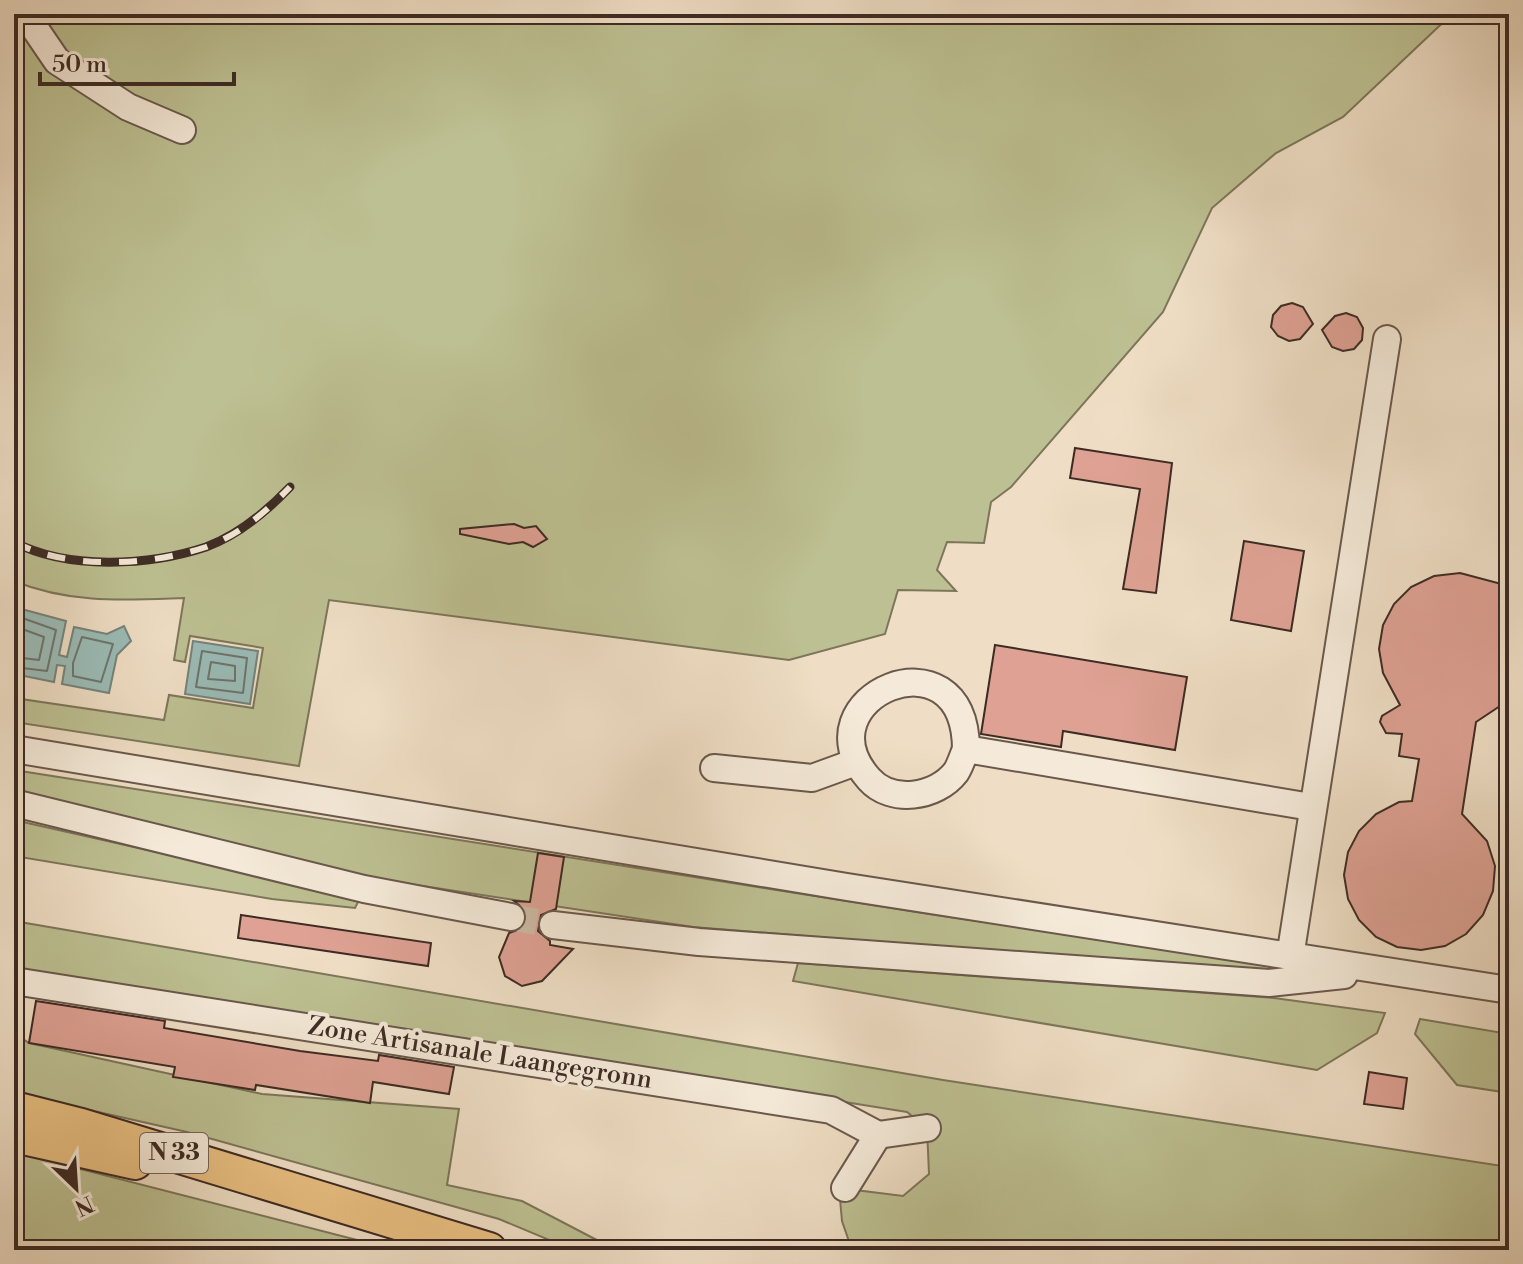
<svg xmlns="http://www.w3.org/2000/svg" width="1523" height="1264" font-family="'Libre Bodoni',serif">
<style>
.green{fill:#bdc092;stroke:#7d765b;stroke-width:2}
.water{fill:#9abcb7;stroke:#75827c;stroke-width:2}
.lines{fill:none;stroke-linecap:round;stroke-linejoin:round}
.shore{stroke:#6c746e;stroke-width:2}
.building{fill:#dea193;stroke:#3d2b24;stroke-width:2}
.minor-tunnel{stroke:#cbbaa5;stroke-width:26;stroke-dasharray:26 13;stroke-linecap:butt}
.minor-casing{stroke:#6a584c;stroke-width:30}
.major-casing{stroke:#3d2b24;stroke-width:38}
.minor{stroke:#f5ead9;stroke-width:26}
.major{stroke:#e8bf82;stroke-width:34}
.rail-casing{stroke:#3d2b24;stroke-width:9}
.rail{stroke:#f5ead9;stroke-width:6;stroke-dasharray:18;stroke-linecap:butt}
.labels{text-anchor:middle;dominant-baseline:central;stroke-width:8;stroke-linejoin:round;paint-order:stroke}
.shield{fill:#f5ead9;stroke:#74645a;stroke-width:2}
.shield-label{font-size:24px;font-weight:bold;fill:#3d2b24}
.street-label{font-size:26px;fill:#3d2b24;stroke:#f5ead9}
</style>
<rect width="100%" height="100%" fill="#efdec5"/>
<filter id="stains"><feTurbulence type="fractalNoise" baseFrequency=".0025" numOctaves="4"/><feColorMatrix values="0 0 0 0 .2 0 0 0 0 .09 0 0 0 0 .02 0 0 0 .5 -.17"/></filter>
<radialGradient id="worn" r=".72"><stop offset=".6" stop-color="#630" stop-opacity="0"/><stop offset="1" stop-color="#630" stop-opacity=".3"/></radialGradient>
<!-- green -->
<g class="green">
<path d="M14,14H1452L1343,117L1276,153L1212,208L1163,312L1011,487L991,502L984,543L947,542L937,570L956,591L898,590L885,634L789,660L329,600L299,766L14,722V698L164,720L169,695L253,708L263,648L190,636L185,662L174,660L184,598C125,600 70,604 14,581Z"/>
<path d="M14,770L936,915L1270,964L1269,973L693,927L370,878L14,792Z"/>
<path d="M14,820L360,898L355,908L272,899L14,856Z"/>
<path d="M14,921L943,1080L1509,1167V1250H852L842,1221L839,1188L903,1196L929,1174L927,1128L907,1112L14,969Z"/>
<path d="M798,963L1274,998L1385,1013L1377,1033L1317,1070L793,981Z"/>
<path d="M1420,1019L1509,1034V1093L1457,1085L1415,1034Z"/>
<path d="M14,1033L29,1043L262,1094L459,1109L447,1185L522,1201L616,1250H573L499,1219L187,1132L14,1093Z"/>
<path d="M14,1152L396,1250H14Z"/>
</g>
<!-- water -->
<g class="water">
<path d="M14,607L66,621L59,655L67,657L74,627L107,634L124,626L131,641L117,655L109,693L62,684L65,666L57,665L54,682L14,674Z"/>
<path d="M193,641L258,651L250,704L185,694Z"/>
</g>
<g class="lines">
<!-- shore -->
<g class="shore">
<path d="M14,615L56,630L47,671L14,667"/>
<path d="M14,626L44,637L39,660L14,657"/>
<path d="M82,637L113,644L101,682L73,676V663Z"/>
<path d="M202,651L247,658L243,693L196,687Z"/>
<path d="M211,662L235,666V681L208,679Z"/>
</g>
</g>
<!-- building -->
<g class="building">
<path d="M1292,303L1303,307L1313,324L1300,339L1289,341L1278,336L1271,327L1273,315L1281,306Z"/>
<path d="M1346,313L1357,317L1363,328L1362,340L1354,349L1343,351L1332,347L1322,330L1335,316Z"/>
<path d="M1075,448L1172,463L1156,593L1123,589L1140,489L1070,478Z"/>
<path d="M514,524L524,528L536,526L547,539L533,547L523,542L509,544L460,534V529Z"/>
<path d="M1244,541L1304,551L1291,631L1231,620Z"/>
<path d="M1460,573L1509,586V700L1476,722L1462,814L1487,841L1495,866L1493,891L1483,915L1466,934L1445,946L1421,950L1397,947L1376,937L1359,920L1348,899L1344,875L1348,852L1359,831L1376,814L1399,802L1412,801L1419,759L1399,756L1402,734L1386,733L1380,722L1382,716L1400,705L1383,673L1379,649L1383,625L1394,604L1411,587L1434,576Z"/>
<path d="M995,645L1187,677L1175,750L1063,731L1061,747L981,734Z"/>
<path d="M538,853L564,857L556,909L541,915L538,931L550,941V945L573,949L542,981L522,986L505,976L499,957L509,933L523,928L526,921V911L514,901L530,902Z"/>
<path d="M241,915L431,943L428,966L238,938Z"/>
<path d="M36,1001L165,1021L164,1028L300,1051L378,1061L379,1055L454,1067L449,1094L373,1082L370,1103L256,1085L255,1090L173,1077L175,1067L29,1043Z"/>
<path d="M1369,1072L1407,1078L1403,1109L1364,1104Z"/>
</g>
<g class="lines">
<!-- minor-tunnel -->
<path class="minor-tunnel" d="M511,917L553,925"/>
<defs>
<g id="minor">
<path d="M25,14L57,61L128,107L182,130"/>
<path d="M14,749L847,887L1509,990"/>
<path d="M966,749C965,625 797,698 869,779C891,804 936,798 956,772C960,766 963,756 966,749L1311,807"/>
<path d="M714,768L812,778L856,762"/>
<path d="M14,803L364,889L511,917"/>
<path d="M553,925L699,942L1269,983L1344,975"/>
<path d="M1290,957L1387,339"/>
<path d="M14,981L831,1110L878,1135L845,1188"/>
<path d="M878,1135L927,1128"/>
</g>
<g id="major">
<path d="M14,1109L81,1126L489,1250"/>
<path d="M14,1135L135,1162"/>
</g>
</defs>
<!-- minor casing -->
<use href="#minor" class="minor-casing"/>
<!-- major casing -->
<use href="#major" class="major-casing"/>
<!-- minor -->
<use href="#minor" class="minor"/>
<!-- major -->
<use href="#major" class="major"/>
<defs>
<path id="rail" d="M14,542C67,570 149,566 206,547C239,535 266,512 290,487"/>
</defs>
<!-- rail casing -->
<use href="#rail" class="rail-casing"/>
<!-- rail -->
<use href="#rail" class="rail"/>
</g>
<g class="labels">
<!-- shield labels -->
<rect class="shield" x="140" y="1133" width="68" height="40" rx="6"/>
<g class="shield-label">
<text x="174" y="1153">N 33</text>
</g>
<!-- street labels -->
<g class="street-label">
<text transform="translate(480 1053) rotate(9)">Zone Artisanale Laangegronn</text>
</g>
</g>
<!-- margin -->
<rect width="1523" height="1264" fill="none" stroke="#efdec5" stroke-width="48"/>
<rect x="16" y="16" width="1491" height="1232" fill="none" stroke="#3d2b24" stroke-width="4"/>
<rect x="24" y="24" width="1475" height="1216" fill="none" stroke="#3d2b24" stroke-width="2"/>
<!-- north arrow -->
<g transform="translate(76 1188) rotate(155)" stroke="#f5ead9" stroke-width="6" paint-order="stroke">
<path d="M0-6L14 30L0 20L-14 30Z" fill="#3d2b24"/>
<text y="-12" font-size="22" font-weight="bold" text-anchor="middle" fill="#3d2b24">N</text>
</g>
<!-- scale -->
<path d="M40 72v12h194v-12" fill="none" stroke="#3d2b24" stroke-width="4"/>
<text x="52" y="72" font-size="24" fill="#3d2b24" stroke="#f5ead9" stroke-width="6" paint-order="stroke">50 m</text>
<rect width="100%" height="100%" filter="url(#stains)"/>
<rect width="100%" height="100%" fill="url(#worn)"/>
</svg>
